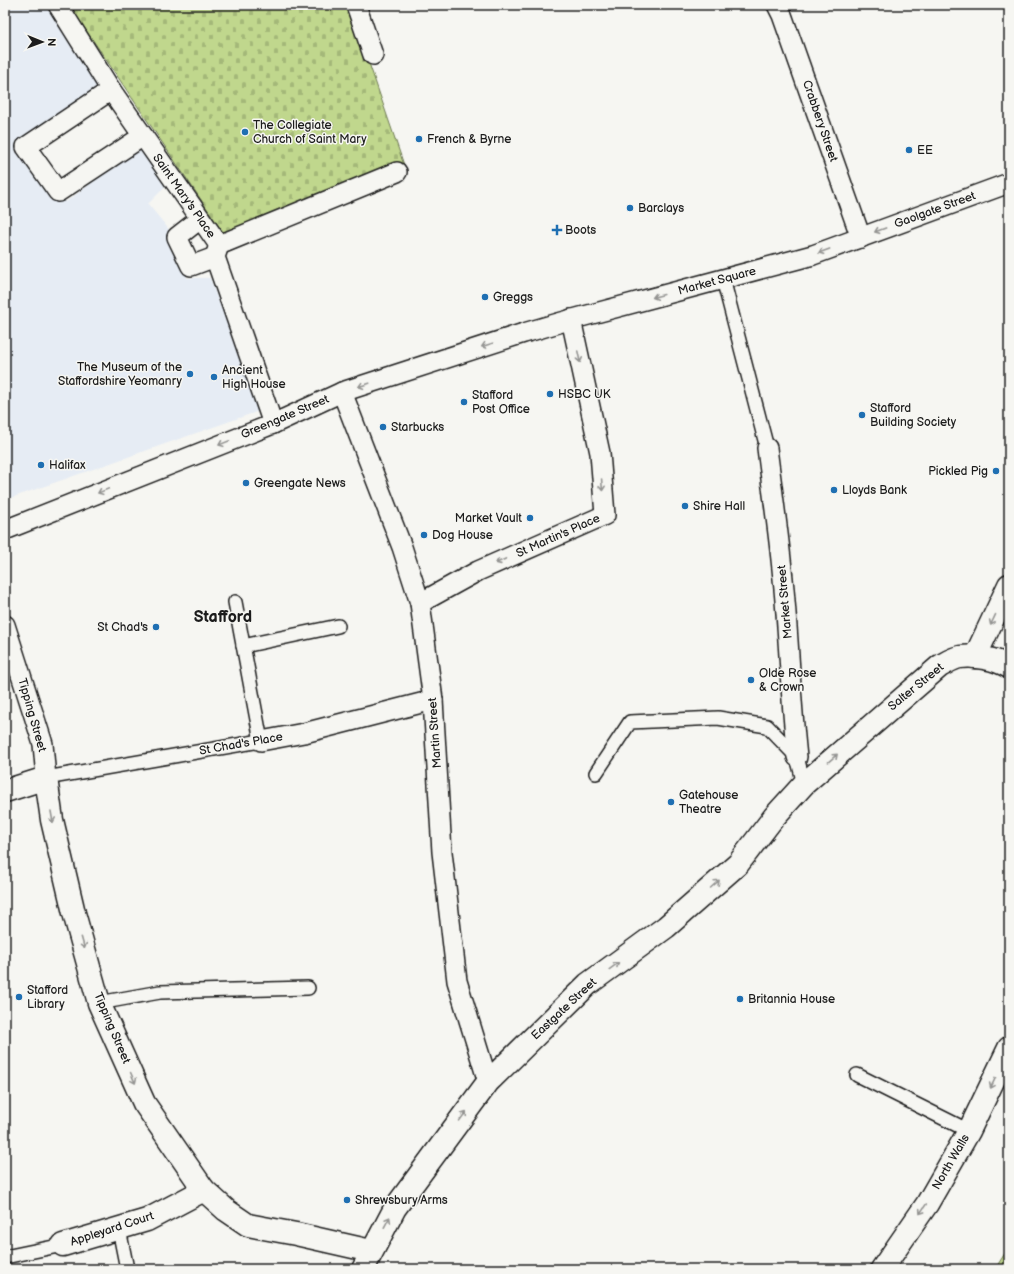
<svg xmlns="http://www.w3.org/2000/svg" width="1014" height="1274" font-family="'Balsamiq Sans',sans-serif">
<style>
.built{fill:#e6ecf4}
.wetland{fill:url(#wetland-marsh);stroke:#6e7a54}
.cemetery{fill:url(#cemetery-stones);stroke:#6e7a54}
.lines{fill:none;stroke-linecap:round;stroke-linejoin:round}
.service-casing{stroke:#1c1c1c;stroke-width:16}
.pedestrian-casing{stroke:#1c1c1c;stroke-width:22}
.minor-casing{stroke:#1c1c1c;stroke-width:25}
.service{stroke:#f6f6f2;stroke-width:13}
.pedestrian{stroke:#f6f6f2;stroke-width:19}
.minor{stroke:#f6f6f2;stroke-width:22}
.oneway{stroke:#949492}
.poi-dot{fill:#1f6fb2;stroke:#f6f6f2;stroke-width:1.5}
.labels{text-anchor:middle;dominant-baseline:central;stroke-width:3;stroke-linejoin:round;paint-order:stroke}
.street-label{font-size:12px;fill:#1c1c1c;stroke:#f6f6f2}
.poi-label{font-size:12px;fill:#1c1c1c;stroke:#f6f6f2;text-anchor:start}
.district-label{font-size:16px;font-weight:bold;fill:#1c1c1c;stroke:#f6f6f2}
</style>
<defs>
<pattern id="wetland-marsh" width="20" height="14" patternUnits="userSpaceOnUse"><rect width="20" height="14" fill="#c0d78d"/><path d="M1 5h8M5 5V1M11 12h8M15 12V8" fill="none" stroke="#a4b879"/></pattern>
<pattern id="cemetery-stones" width="16" height="16" patternUnits="userSpaceOnUse"><rect width="16" height="16" fill="#c0d78d"/><path d="M2 7V4a2 2 0 0 1 4 0v3zM10 15v-3a2 2 0 0 1 4 0v3z" fill="#a4b879"/></pattern>
</defs>
<rect width="100%" height="100%" fill="#f6f6f2"/>
<filter id="ink" filterUnits="userSpaceOnUse"><feTurbulence type="fractalNoise" baseFrequency=".025" numOctaves="2"/><feDisplacementMap in="SourceGraphic" scale="8" xChannelSelector="R" yChannelSelector="G"/><feConvolveMatrix kernelMatrix="1 2 1 2 8 2 1 2 1" color-interpolation-filters="sRGB"/></filter>
<g filter="url(#ink)">
<!-- built -->
<path class="built" d="M5,5H45L100,87L26,139L66,202L140,146L168,184L148,204L171,232L187,278H210L259,411L5,500Z"/>
<!-- wetland -->
<path class="wetland" d="M1009,1247V1269H995Z"/>
<!-- cemetery -->
<path class="cemetery" d="M69,5H349L404,165L233,247Z"/>
<g class="lines">
<defs>
<g id="service">
<path d="M723,279L767,448"/>
<path d="M243,646L338,626"/>
<path d="M596,773L630,722L718,718L767,726L797,757L804,784"/>
<path d="M46,778L261,741L235,602"/>
<path d="M99,1003L160,992L308,988"/>
<path d="M857,1075L969,1131"/>
<path d="M119,1229L127,1269"/>
<path d="M5,1257L63,1245"/>
</g>
<g id="pedestrian">
<path d="M58,5L111,90L219,245"/>
<path d="M356,5L373,55"/>
<path d="M777,5L782,15L861,238"/>
<path d="M111,90L26,147L58,192L143,136"/>
<path d="M200,219L177,237L191,266L215,257"/>
<path d="M219,245L397,172"/>
<path d="M219,245L215,257L273,424"/>
<path d="M342,392L402,547L420,603L433,700L442,852L457,981L488,1082"/>
<path d="M767,448C772,488 778,529 782,569C789,632 790,695 797,757"/>
<path d="M5,530L273,424L342,392L524,333L562,322L813,255L1009,183"/>
<path d="M420,603L478,571L605,515L600,453L571,319"/>
<path d="M5,625L43,744L46,778"/>
<path d="M261,741L304,733L433,700"/>
</g>
<g id="minor">
<path d="M975,657L1009,585"/>
<path d="M5,791L46,778L52,820L74,913L99,1003L144,1103L204,1190L226,1210L248,1225L296,1234L371,1251"/>
<path d="M63,1245L147,1220L204,1190"/>
<path d="M363,1269L395,1208L488,1082L588,984L666,927L738,864L774,817L804,784L940,666C946,663 953,658 960,657C975,655 996,659 1009,667"/>
<path d="M882,1269L927,1204L969,1131L1009,1048"/>
</g>
</defs>
<!-- service casing -->
<use href="#service" class="service-casing"/>
<!-- pedestrian casing -->
<use href="#pedestrian" class="pedestrian-casing"/>
<!-- minor casing -->
<use href="#minor" class="minor-casing"/>
<!-- service -->
<use href="#service" class="service"/>
<!-- pedestrian -->
<use href="#pedestrian" class="pedestrian"/>
<!-- minor -->
<use href="#minor" class="minor"/>
</g>
<!-- one-way arrows -->
<defs><path id="oneway-shaft" d="M-6 0H5M1.5-3L5.5 0L1.5 3" fill="none" stroke-width="1.6" stroke-linecap="round" stroke-linejoin="round"/></defs>
<g class="oneway">
<use href="#oneway-shaft" transform="translate(880 230) rotate(160)"/>
<use href="#oneway-shaft" transform="translate(824 251) rotate(160)"/>
<use href="#oneway-shaft" transform="translate(658 296) rotate(165)"/>
<use href="#oneway-shaft" transform="translate(487 345) rotate(162)"/>
<use href="#oneway-shaft" transform="translate(579 357) rotate(78)"/>
<use href="#oneway-shaft" transform="translate(364 385) rotate(162)"/>
<use href="#oneway-shaft" transform="translate(224 443) rotate(158)"/>
<use href="#oneway-shaft" transform="translate(602 485) rotate(86)"/>
<use href="#oneway-shaft" transform="translate(103 491) rotate(158)"/>
<use href="#oneway-shaft" transform="translate(501 561) rotate(156)"/>
<use href="#oneway-shaft" transform="translate(993 620) rotate(115)"/>
<use href="#oneway-shaft" transform="translate(833 758) rotate(-41)"/>
<use href="#oneway-shaft" transform="translate(52 817) rotate(80)"/>
<use href="#oneway-shaft" transform="translate(715 884) rotate(-42)"/>
<use href="#oneway-shaft" transform="translate(83 943) rotate(74)"/>
<use href="#oneway-shaft" transform="translate(614 966) rotate(-36)"/>
<use href="#oneway-shaft" transform="translate(133 1078) rotate(66)"/>
<use href="#oneway-shaft" transform="translate(993 1083) rotate(115)"/>
<use href="#oneway-shaft" transform="translate(463 1116) rotate(-54)"/>
<use href="#oneway-shaft" transform="translate(923 1209) rotate(124)"/>
<use href="#oneway-shaft" transform="translate(387 1222) rotate(-62)"/>
</g>
</g>
<!-- markers -->
<g class="poi-dot">
<circle cx="245" cy="132" r="4"/>
<circle cx="419" cy="139" r="4"/>
<circle cx="909" cy="150" r="4"/>
<circle cx="630" cy="208" r="4"/>
<path d="M555 224h4v4h4v4h-4v4h-4v-4h-4v-4h4z"/>
<circle cx="485" cy="297" r="4"/>
<circle cx="190" cy="374" r="4"/>
<circle cx="214" cy="377" r="4"/>
<circle cx="550" cy="394" r="4"/>
<circle cx="464" cy="402" r="4"/>
<circle cx="862" cy="415" r="4"/>
<circle cx="383" cy="427" r="4"/>
<circle cx="41" cy="465" r="4"/>
<circle cx="996" cy="471" r="4"/>
<circle cx="246" cy="483" r="4"/>
<circle cx="834" cy="490" r="4"/>
<circle cx="685" cy="506" r="4"/>
<circle cx="530" cy="518" r="4"/>
<circle cx="424" cy="535" r="4"/>
<circle cx="156" cy="627" r="4"/>
<circle cx="751" cy="680" r="4"/>
<circle cx="671" cy="802" r="4"/>
<circle cx="19" cy="997" r="4"/>
<circle cx="740" cy="999" r="4"/>
<circle cx="347" cy="1200" r="4"/>
</g>
<g class="labels">
<!-- street labels -->
<g class="street-label">
<text transform="translate(820 121) rotate(71)">Crabbery Street</text>
<text transform="translate(184 196) rotate(55)">Saint Mary's Place</text>
<text transform="translate(935 210) rotate(-20)">Gaolgate Street</text>
<text transform="translate(717 281) rotate(-15)">Market Square</text>
<text transform="translate(285 417) rotate(-23)">Greengate Street</text>
<text transform="translate(558 536) rotate(-24)">St Martin's Place</text>
<text transform="translate(785 602) rotate(-95)">Market Street</text>
<text transform="translate(916 687) rotate(-39)">Salter Street</text>
<text transform="translate(32 715) rotate(74)">Tipping Street</text>
<text transform="translate(435 733) rotate(-94)">Martin Street</text>
<text transform="translate(241 744) rotate(-10)">St Chad's Place</text>
<text transform="translate(564 1009) rotate(-43)">Eastgate Street</text>
<text transform="translate(112 1028) rotate(67)">Tipping Street</text>
<text transform="translate(951 1162) rotate(-60)">North Walls</text>
<text transform="translate(112 1229) rotate(-18)">Appleyard Court</text>
</g>
<!-- poi labels -->
<g class="poi-label">
<text x="253" y="125">The Collegiate<tspan x="253" dy="14">Church of Saint Mary</tspan></text>
<text x="427" y="139">French &amp; Byrne</text>
<text x="917" y="150">EE</text>
<text x="638" y="208">Barclays</text>
<text x="565" y="230">Boots</text>
<text x="493" y="297">Greggs</text>
<text x="182" y="367" text-anchor="end">The Museum of the<tspan x="182" dy="14">Staffordshire Yeomanry</tspan></text>
<text x="222" y="370">Ancient<tspan x="222" dy="14">High House</tspan></text>
<text x="558" y="394">HSBC UK</text>
<text x="472" y="395">Stafford<tspan x="472" dy="14">Post Office</tspan></text>
<text x="870" y="408">Stafford<tspan x="870" dy="14">Building Society</tspan></text>
<text x="391" y="427">Starbucks</text>
<text x="49" y="465">Halifax</text>
<text x="988" y="471" text-anchor="end">Pickled Pig</text>
<text x="254" y="483">Greengate News</text>
<text x="842" y="490">Lloyds Bank</text>
<text x="693" y="506">Shire Hall</text>
<text x="522" y="518" text-anchor="end">Market Vault</text>
<text x="432" y="535">Dog House</text>
<text x="148" y="627" text-anchor="end">St Chad's</text>
<text x="759" y="673">Olde Rose<tspan x="759" dy="14">&amp; Crown</tspan></text>
<text x="679" y="795">Gatehouse<tspan x="679" dy="14">Theatre</tspan></text>
<text x="27" y="990">Stafford<tspan x="27" dy="14">Library</tspan></text>
<text x="748" y="999">Britannia House</text>
<text x="355" y="1200">Shrewsbury Arms</text>
</g>
<!-- district labels -->
<g class="district-label">
<text x="223" y="617">Stafford</text>
</g>
</g>
<!-- margin -->
<rect width="1014" height="1274" fill="none" stroke="#f6f6f2" stroke-width="20"/>
<rect x="10" y="10" width="994" height="1254" fill="none" stroke="#1c1c1c" stroke-width="1.5" filter="url(#ink)"/>
<!-- north arrow -->
<g transform="translate(42 42) rotate(91)" stroke="#f6f6f2" stroke-width="3" paint-order="stroke">
<path d="M0-3L7 15L0 10L-7 15Z" fill="#1c1c1c"/>
<text y="-6" font-size="11" font-weight="bold" text-anchor="middle" fill="#1c1c1c">N</text>
</g>
</svg>
